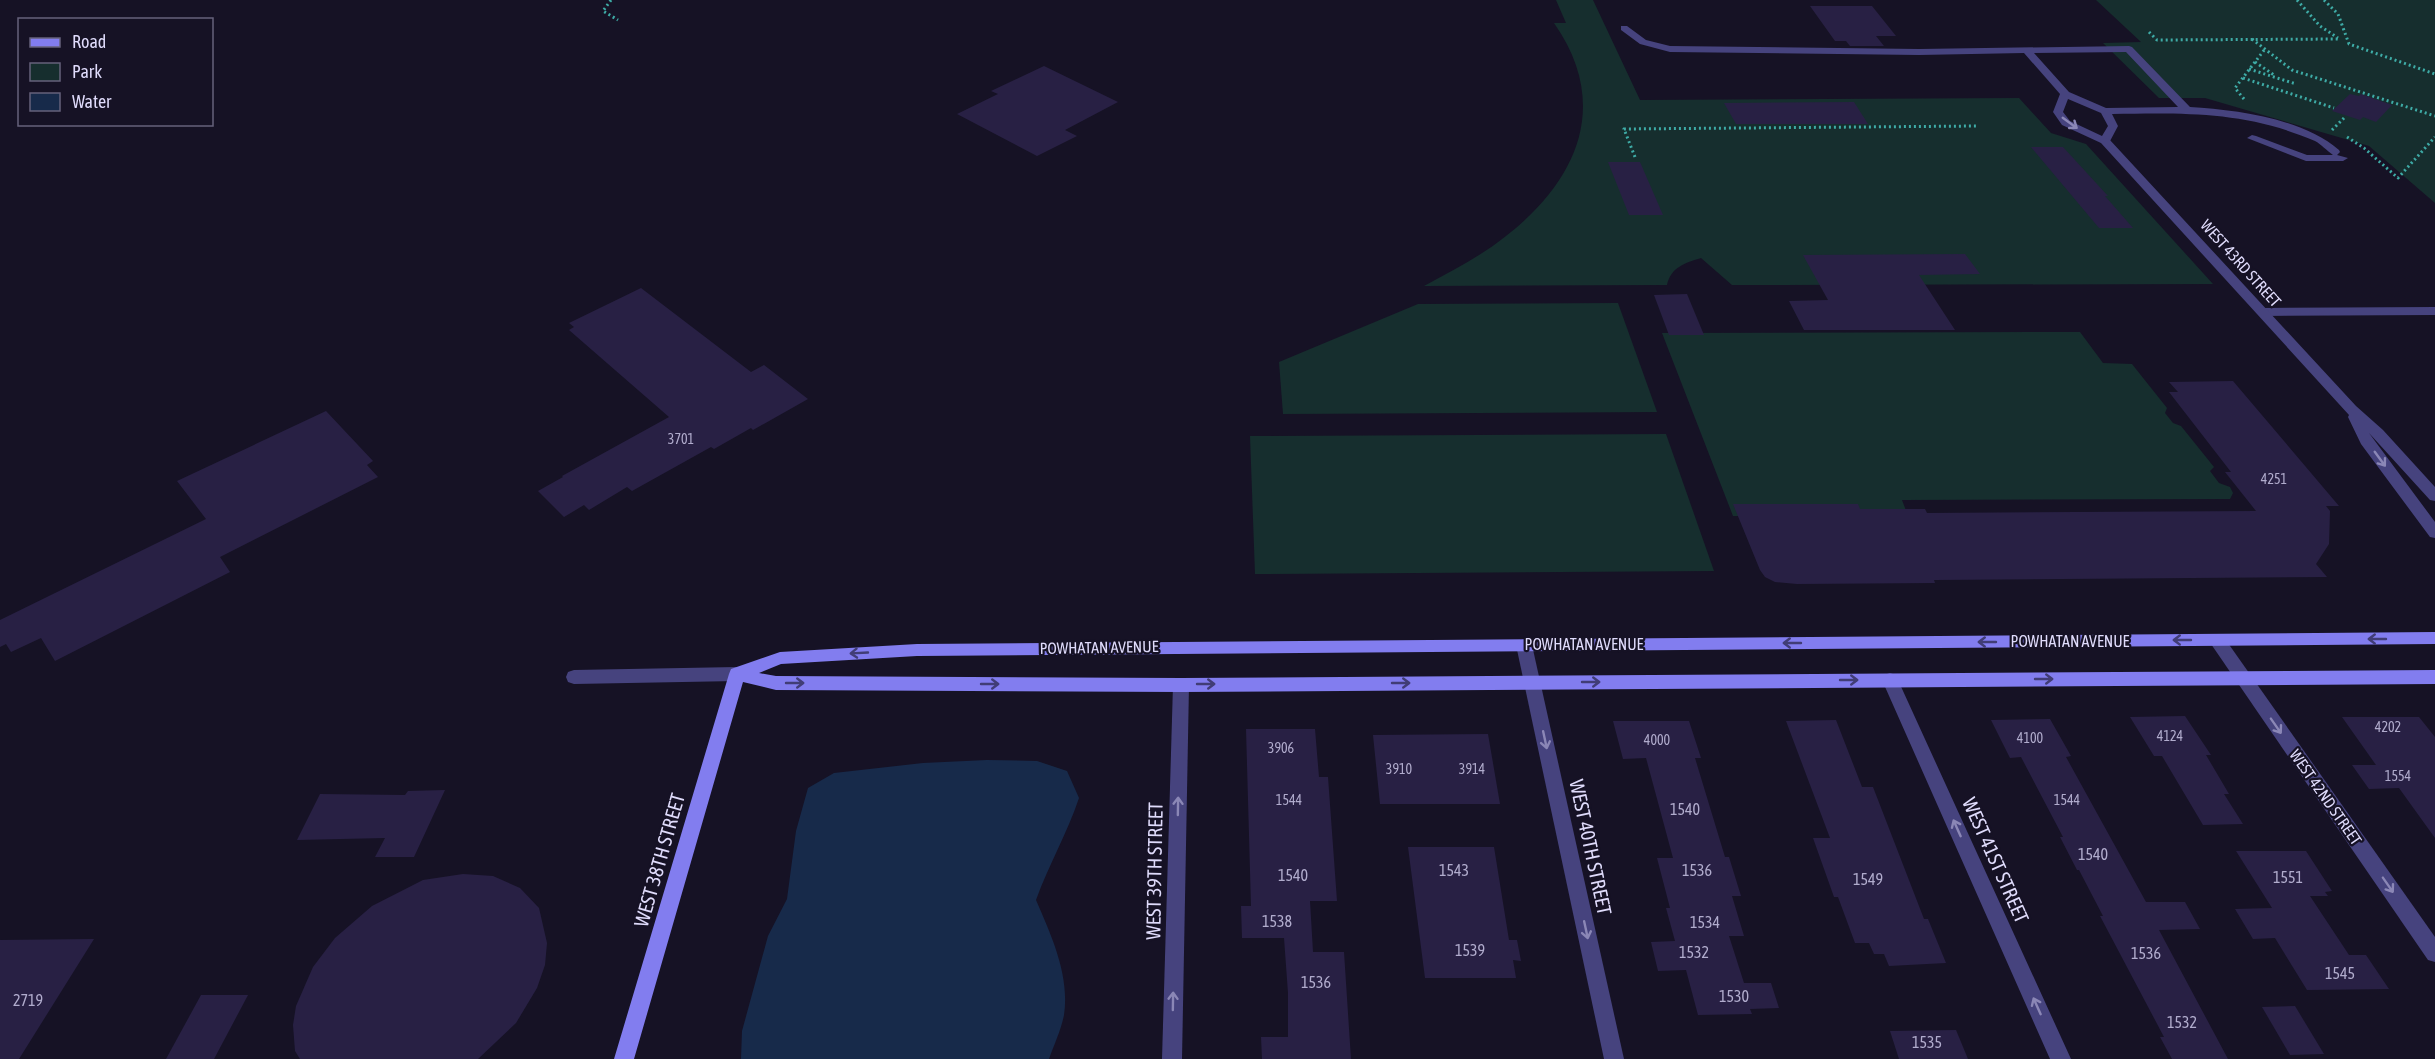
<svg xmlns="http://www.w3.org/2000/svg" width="2435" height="1059" font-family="'Asap Condensed',sans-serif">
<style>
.green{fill:#162e2e}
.water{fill:#172a4a}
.building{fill:#282044}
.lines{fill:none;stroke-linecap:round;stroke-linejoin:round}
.path{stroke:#3eaba6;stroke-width:3;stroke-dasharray:2 3;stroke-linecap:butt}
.lane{fill:#46437e;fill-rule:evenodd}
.street{fill:#46437e;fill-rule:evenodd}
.secondary{fill:#827def;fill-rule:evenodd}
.oneway{stroke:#8b87b6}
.oneway2{stroke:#413d76}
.labels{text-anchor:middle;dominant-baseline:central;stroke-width:4.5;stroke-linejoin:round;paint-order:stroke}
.number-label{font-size:14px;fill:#b1accd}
.street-label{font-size:16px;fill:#dfdbfb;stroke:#161225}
.near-number-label{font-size:16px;fill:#b1accd}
.near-street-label{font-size:20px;fill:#dfdbfb;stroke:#161225}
</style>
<rect width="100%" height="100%" fill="#161225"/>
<!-- green -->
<g class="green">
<path d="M1556,0H1593L1640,100L2019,98L2051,133L2086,144L2213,284L1732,285L1701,258C1685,263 1671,267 1667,285L1424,286C1452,271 1481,256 1506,236C1578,180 1611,104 1554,23H1566Z"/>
<path d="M2096,0H2435V203L2369,146L2205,98H2159L2103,43L2141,42Z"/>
<path d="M1618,303L1657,412L1283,414L1279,362L1418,304Z"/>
<path d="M2080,332L2103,363L2132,364L2167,408L2165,413L2173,423L2181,426L2214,467L2210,471L2219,483L2230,487L2233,493L2230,499L1902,500L1908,516H1733L1662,333Z"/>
<path d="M1666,434L1714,571L1255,574L1250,436Z"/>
</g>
<!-- water -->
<path class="water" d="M987,760L1037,761L1067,771L1079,798C1067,834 1049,864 1036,900C1051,935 1070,975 1064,1015C1061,1030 1054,1045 1049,1059H741L742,1031L768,936L787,899L796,831L808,788L834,773L923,763Z"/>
<!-- building -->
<g class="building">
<path d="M1810,6H1872L1896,36H1876L1884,46H1850L1846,41H1835Z"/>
<path d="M1044,66L1118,102L1065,130L1077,136L1037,156L957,114L998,94L991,91Z"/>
<path d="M2350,94L2359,96L2361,94L2392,105L2376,122L2363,117L2360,120L2332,111Z"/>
<path d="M1854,102L1868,124H1736L1724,103Z"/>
<path d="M2031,147H2063L2108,196H2105L2133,228H2099Z"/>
<path d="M1608,162H1640L1663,215H1629Z"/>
<path d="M1965,254L1980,274L1919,275L1955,330H1804L1789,301L1828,300L1803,255Z"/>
<path d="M641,288L751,372L764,365L808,399L753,430L751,428L714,449L711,447L632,491L627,487L589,510L584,505L564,517L538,491L563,477L562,476L669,417L569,330L574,327L569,323Z"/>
<path d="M1687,294L1704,335H1669L1654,295Z"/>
<path d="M2233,381L2339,506H2326L2330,511L2329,544L2316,564L2327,577L1934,580L1935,583L1797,584L1775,582L1765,577L1760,570L1733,504H1858L1860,509H1925L1927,513L2256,511L2225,472H2231L2169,392H2178L2169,382Z"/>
<path d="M326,411L373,461L367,465L378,477L220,557L230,572L55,661L41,638L11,652L6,644L0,647V620L206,519L177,481Z"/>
<path d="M2185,716L2211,755H2206L2229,794H2224L2243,824L2203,825L2162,756H2154L2130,717Z"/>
<path d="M2342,717H2419L2435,737V838L2399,788L2369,789L2352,765H2376Z"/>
<path d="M2050,719L2071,756L2066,757L2146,902H2185L2200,929L2159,930L2228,1059H2172L2160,1037H2164L2100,916H2103L2079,870H2077L2060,837H2063L2021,757L2010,758L1991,720Z"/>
<path d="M1836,720L1862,787H1873L1924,919H1928L1946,963L1889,966L1884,954H1874L1869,943H1855L1838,897H1834L1813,838H1830L1786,721Z"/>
<path d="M1613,721H1689L1701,758H1695L1725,857H1729L1741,896H1732L1744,936H1729L1744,983H1771L1779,1008L1750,1009L1752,1014L1698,1015L1686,970L1658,971L1651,942L1675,941L1666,908H1670L1657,858H1673L1646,758L1623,759Z"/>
<path d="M1246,729H1315L1319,777H1328L1337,901H1310L1313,952H1344L1351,1059H1262L1261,1037H1288V993L1284,938H1242L1241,906H1251Z"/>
<path d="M1488,734L1500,804H1380L1373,735Z"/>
<path d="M445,790L414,857H375L385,838L297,840L320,794L405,795L408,791Z"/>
<path d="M1408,847H1494L1509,940H1517L1521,961L1513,960L1516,978H1425Z"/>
<path d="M2236,851H2306L2332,891L2325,892L2328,896H2310L2349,955H2366L2389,989L2307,990L2275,938L2253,939L2235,909L2272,908Z"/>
<path d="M463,874L493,876L520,888L539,908L547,943L545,965L537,988L516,1023L478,1059H300L295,1051L293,1025L296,1006L313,967L335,938L372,906L423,880Z"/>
<path d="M94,939L19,1059H0V940Z"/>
<path d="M201,995H248L214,1059H166Z"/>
<path d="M2295,1006L2324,1054L2290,1055L2262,1007Z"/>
<path d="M1956,1030L1968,1059H1899L1890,1031Z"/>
</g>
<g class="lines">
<!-- path -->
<g class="path">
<path d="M611,0L603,11L618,20"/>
<path d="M2297,0L2320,26L2338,38"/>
<path d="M2324,0L2338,14L2349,44L2435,74"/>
<path d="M2149,32L2157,40L2339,39"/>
<path d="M2252,39L2292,70L2435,116"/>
<path d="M2255,62L2274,75"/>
<path d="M2249,69L2296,84"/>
<path d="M2243,78L2334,108"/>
<path d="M2244,99L2235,88L2265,49"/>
<path d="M2332,130L2346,116"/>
<path d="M2347,137L2364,148L2398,178L2435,137"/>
<path d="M1635,157L1624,129L1976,126"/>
</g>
<!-- lane -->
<g class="lane">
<path d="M1621,26H1627L1646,40L1670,46L1919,49L2129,46L2132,47L2190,107C2237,110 2302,118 2339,150L2340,152L2337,155L2348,158L2343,161H2306L2247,138L2252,135L2256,136L2307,155H2333C2327,151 2321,144 2315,141C2245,111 2186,113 2112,114L2118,126L2109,143H2101L2062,125L2053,112L2060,94L2024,53L1919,55L1670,52L1640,44L1621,30ZM2126,52L2178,107L2106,108L2069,92L2034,53ZM2068,99L2101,113L2108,126L2102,136L2070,121L2063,112Z"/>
<path d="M2435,307V315L2262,316L2256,312L2262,308Z"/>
</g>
<!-- street -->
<g class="street">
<path d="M2105,138L2109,139L2356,406L2383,430L2435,487V501L2430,500L2369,433L2435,522V538L2430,537L2361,444L2348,417L2349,415L2101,143L2100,141Z"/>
<path d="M2217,634L2223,636L2435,937V962L2428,960L2211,644L2209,640L2211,636Z"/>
<path d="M1524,639L1530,641L1532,645L1624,1059H1604L1516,645L1518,641Z"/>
<path d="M737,667L743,669L745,674L743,679L737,681L574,684L568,682L566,677L568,672L574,670Z"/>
<path d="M1890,673L1896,675L1898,680L2071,1059H2050L1882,680L1884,675Z"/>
<path d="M1181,678L1187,680L1189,685L1182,1059H1162L1173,685L1175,680Z"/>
</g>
<!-- secondary -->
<path class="secondary" d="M2435,632V644L917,656L781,664L759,673L776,676L1181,678L2435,670V684L1181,692L776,690L743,682L634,1059H614L729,674L731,669L780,652L917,644Z"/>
</g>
<!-- one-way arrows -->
<defs><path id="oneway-shaft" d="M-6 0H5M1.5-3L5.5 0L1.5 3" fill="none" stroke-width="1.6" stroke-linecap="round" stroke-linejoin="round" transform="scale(1.5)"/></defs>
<g class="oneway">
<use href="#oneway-shaft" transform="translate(2070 123) rotate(36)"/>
<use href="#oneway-shaft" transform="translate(2380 459) rotate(54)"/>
<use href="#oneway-shaft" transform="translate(2276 726) rotate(55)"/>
<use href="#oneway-shaft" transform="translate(1545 740) rotate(78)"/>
<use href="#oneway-shaft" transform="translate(1178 806) rotate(-89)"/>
<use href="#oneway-shaft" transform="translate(1957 828) rotate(-114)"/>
<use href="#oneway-shaft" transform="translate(2388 885) rotate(55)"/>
<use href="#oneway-shaft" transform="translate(1586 930) rotate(78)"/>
<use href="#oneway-shaft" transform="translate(1173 1001) rotate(-89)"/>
<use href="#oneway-shaft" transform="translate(2037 1006) rotate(-114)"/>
</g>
<g class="oneway2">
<use href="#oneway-shaft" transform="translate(2377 639) rotate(180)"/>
<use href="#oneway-shaft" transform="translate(2182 640) rotate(180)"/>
<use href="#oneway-shaft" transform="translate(1987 642) rotate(180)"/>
<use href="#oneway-shaft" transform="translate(1792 643) rotate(180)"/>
<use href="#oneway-shaft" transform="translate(859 653) rotate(177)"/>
<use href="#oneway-shaft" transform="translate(2044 679)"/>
<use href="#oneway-shaft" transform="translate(1849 680)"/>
<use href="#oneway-shaft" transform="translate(1591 682)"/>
<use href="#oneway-shaft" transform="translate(795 683)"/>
<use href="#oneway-shaft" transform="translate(1401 683)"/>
<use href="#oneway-shaft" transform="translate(990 684)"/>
<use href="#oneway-shaft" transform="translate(1206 684)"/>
</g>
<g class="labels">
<!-- number labels -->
<g class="number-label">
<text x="681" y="439">3701</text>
<text x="2274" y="479">4251</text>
<text x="2388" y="727">4202</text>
<text x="2170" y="736">4124</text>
<text x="2030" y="738">4100</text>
<text x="1657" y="740">4000</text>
<text x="1281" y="748">3906</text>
<text x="1399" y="769">3910</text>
<text x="1472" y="769">3914</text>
<text x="2398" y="776">1554</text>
<text x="1289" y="800">1544</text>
<text x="2067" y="800">1544</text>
</g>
<!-- street labels -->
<g class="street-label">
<text transform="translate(2241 263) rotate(48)">WEST 43RD STREET</text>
<text x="2070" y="641">POWHATAN AVENUE</text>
<text x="1584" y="644">POWHATAN AVENUE</text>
<text transform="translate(1099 647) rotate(-1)">POWHATAN AVENUE</text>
<text transform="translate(2326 797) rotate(55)">WEST 42ND STREET</text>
</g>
<!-- near-number labels -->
<g class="near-number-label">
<text x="1685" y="809">1540</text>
<text x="2093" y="854">1540</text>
<text x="1454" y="870">1543</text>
<text x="1697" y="870">1536</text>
<text x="1293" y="875">1540</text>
<text x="2288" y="877">1551</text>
<text x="1868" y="879">1549</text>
<text x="1277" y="921">1538</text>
<text x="1705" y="922">1534</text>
<text x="1470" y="950">1539</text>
<text x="1694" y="952">1532</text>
<text x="2146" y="953">1536</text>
<text x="2340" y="973">1545</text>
<text x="1316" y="982">1536</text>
<text x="1734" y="996">1530</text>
<text x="28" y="1000">2719</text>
<text x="2182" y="1022">1532</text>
<text x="1927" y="1042">1535</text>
</g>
<!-- near-street labels -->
<g class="near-street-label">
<text transform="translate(1591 847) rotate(78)">WEST 40TH STREET</text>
<text transform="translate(659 860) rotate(-74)">WEST 38TH STREET</text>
<text transform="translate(1996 860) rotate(66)">WEST 41ST STREET</text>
<text transform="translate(1154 871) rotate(-89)">WEST 39TH STREET</text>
</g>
</g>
<!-- legend -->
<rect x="18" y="18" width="195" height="108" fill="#161225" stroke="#66627b" stroke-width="1.5"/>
<rect x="30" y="38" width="30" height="9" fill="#827def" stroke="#66627b" stroke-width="1.5"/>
<text x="72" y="48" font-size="18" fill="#dfdbfb">Road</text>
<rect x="30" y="63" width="30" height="18" fill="#162e2e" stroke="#66627b" stroke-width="1.5"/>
<text x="72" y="78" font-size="18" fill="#dfdbfb">Park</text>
<rect x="30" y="93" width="30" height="18" fill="#172a4a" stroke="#66627b" stroke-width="1.5"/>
<text x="72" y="108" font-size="18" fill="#dfdbfb">Water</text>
</svg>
